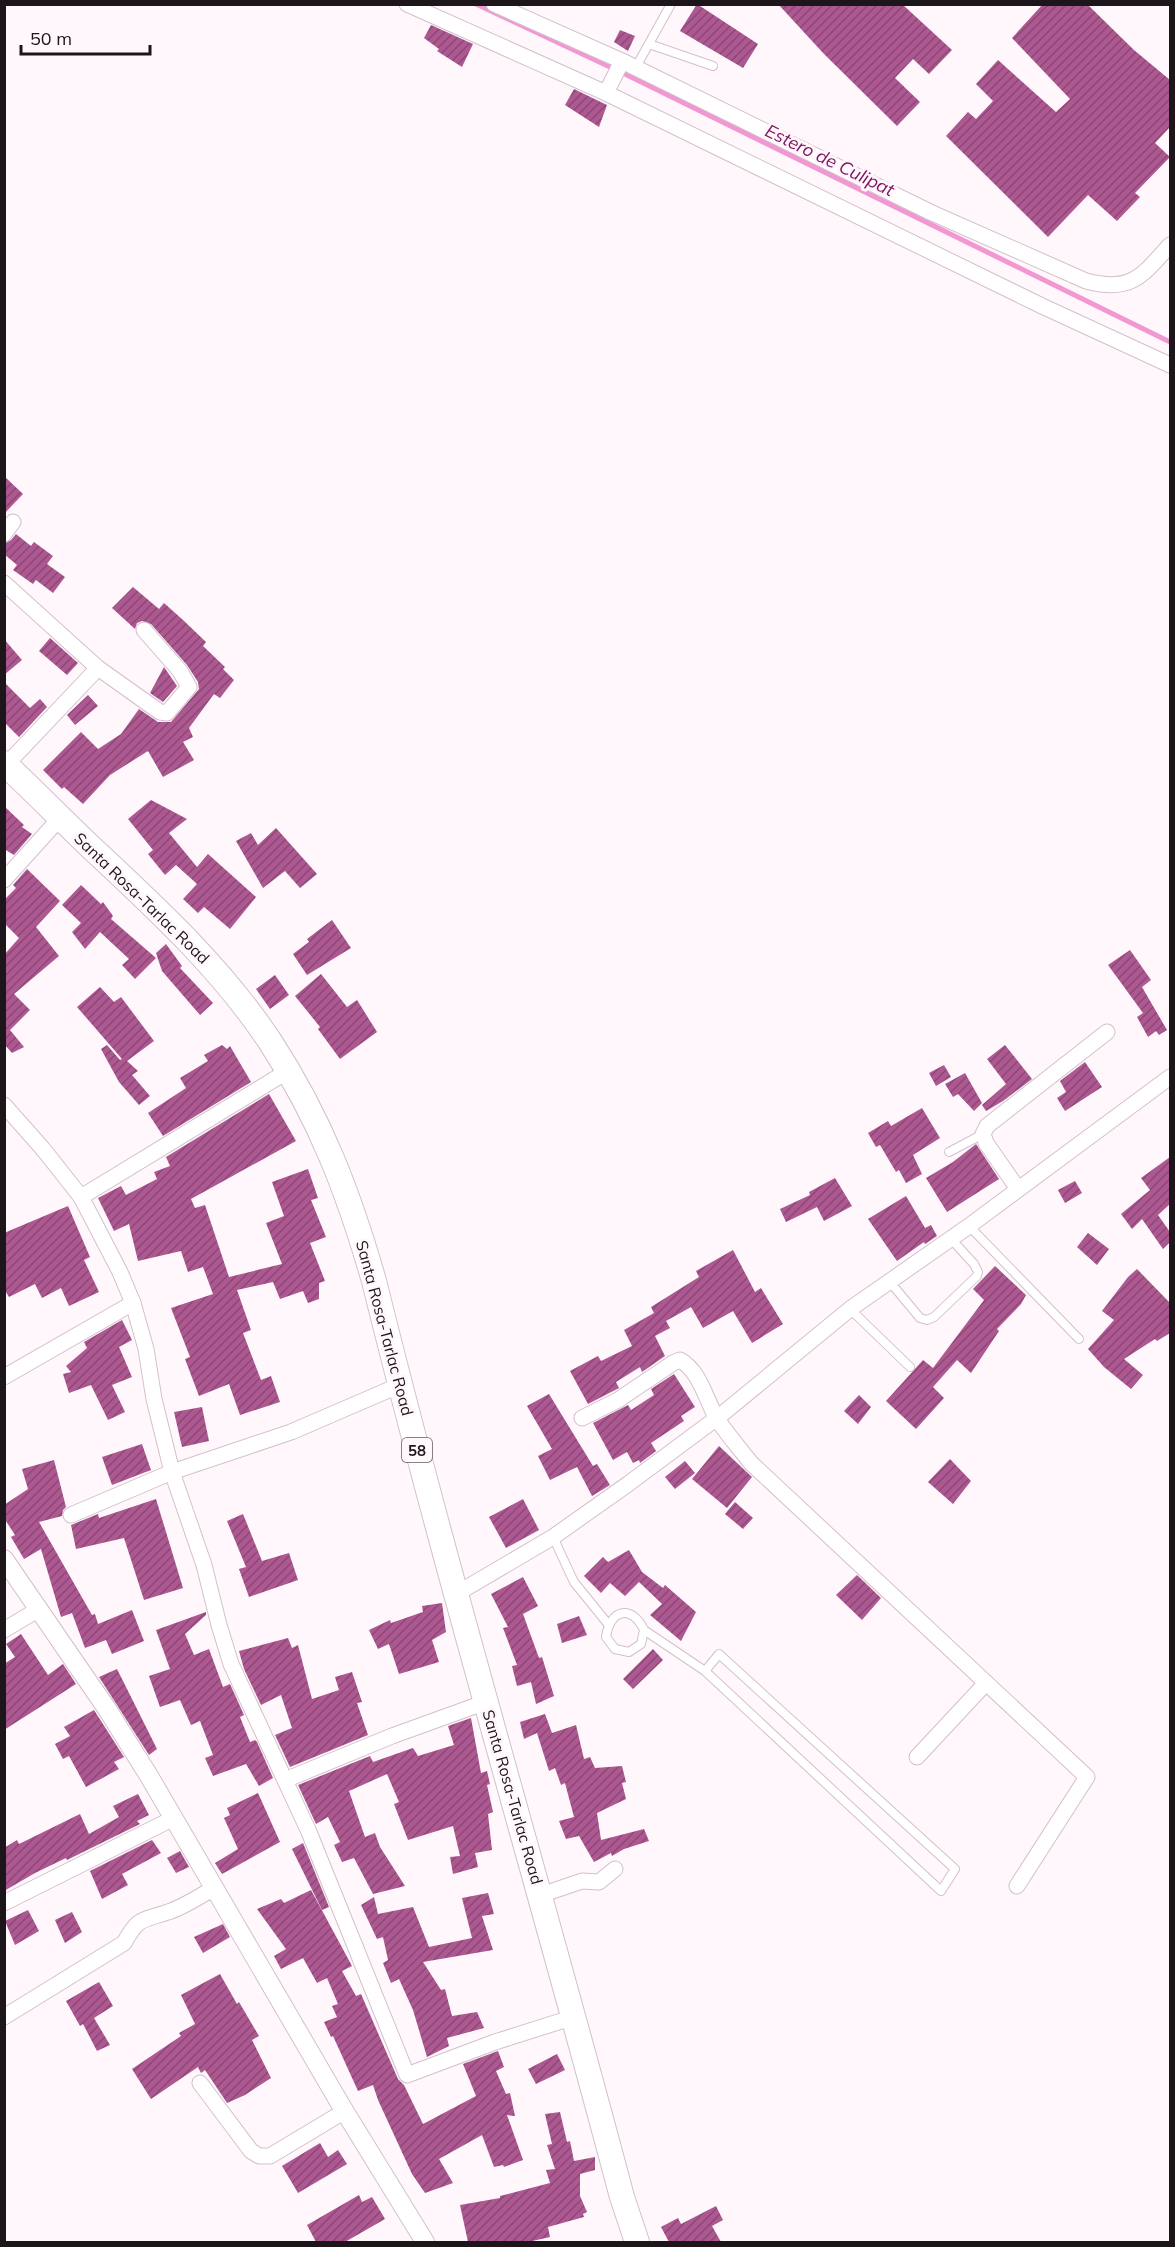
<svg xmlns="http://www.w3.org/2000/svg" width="1175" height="2247" font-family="Mulish,sans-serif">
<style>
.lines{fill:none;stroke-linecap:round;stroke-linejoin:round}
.stream{stroke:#f197d2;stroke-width:5}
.building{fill:url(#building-hatch)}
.service-casing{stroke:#d2c0cb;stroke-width:10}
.minor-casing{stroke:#d2c0cb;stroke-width:17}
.tertiary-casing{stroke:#d2c0cb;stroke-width:20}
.trunk-casing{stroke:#d2c0cb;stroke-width:26}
.service{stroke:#fff;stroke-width:8}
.minor{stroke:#fff;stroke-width:15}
.tertiary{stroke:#fff;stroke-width:18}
.trunk{stroke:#fff;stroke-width:24}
.labels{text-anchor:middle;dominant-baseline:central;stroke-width:6;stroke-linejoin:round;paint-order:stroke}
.shield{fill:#fff7fc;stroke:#605a5e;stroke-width:1.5}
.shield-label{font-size:15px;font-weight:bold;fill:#1c161a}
.street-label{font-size:16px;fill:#1c161a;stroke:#fff7fc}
.water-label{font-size:18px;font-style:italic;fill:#7d1362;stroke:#fff7fc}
</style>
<defs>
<pattern id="building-hatch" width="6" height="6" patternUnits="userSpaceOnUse" patternTransform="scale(1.5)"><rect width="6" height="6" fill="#ad5891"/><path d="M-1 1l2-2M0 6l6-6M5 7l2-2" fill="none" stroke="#8c4876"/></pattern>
</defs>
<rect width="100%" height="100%" fill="#fff7fc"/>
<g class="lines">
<!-- stream -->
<path class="stream" d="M476,4L627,75L1170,342"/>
</g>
<!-- building -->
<g class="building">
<path d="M697,4L758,44L743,68L680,31Z"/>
<path d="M778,4H902L952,50L929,74L913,59L895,78L920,102L897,126L824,54Z"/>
<path d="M1043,4H1087L1134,50L1170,80V127L1155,143L1170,157L1135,193L1140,197L1117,221L1088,195L1048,237L946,136L968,112L976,119L993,101L976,84L998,60L1056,112L1070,99L1012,38Z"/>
<path d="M431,25L473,44L462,67L437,51L439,49L424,38Z"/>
<path d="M620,30L635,36L628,51L614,42Z"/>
<path d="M574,89L607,105L599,127L565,105Z"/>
<path d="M4,476L23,494L4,514Z"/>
<path d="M16,534L31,546L34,542L53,556L47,564L65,577L53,593L36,580L33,584L13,570L17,565L4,554V544L11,540Z"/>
<path d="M133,587L159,609L164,603L183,620L206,642L203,646L225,667L223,669L234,680L220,698L214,694L189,728L193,737L183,742L194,760L163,777L148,751L110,775L83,804L64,787L62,789L43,770L81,732L98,749L121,734L139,709L158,722H171L199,689L198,682L187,665L151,624L142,621L137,623L135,629L112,608Z"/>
<path d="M50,638L78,663L67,675L39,651Z"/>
<path d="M4,639L22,660L4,675Z"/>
<path d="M164,667L177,686L163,702L150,693Z"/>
<path d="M4,682L30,708L40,699L47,707L19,737L4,722Z"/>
<path d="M88,695L98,706L75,725L67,715Z"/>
<path d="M151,800L187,819L169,833L197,867L208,854L256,897L230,929L204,907L198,913L183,899L197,884L176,865L165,875L148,854L153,850L128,819Z"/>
<path d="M4,806L24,825L22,827L32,834L14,855L4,849Z"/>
<path d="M276,828L317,874L300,888L285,871L263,888L236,841L251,833L258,845Z"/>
<path d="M27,869L60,901L36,927L59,956L14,994L30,1010L10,1030L24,1047L12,1053L4,1044V955L19,938L4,923V900L16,888L13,885Z"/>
<path d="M81,885L101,904L103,902L113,916L111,919L156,958L135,979L122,965L129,959L100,932L85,949L72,932L81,923L62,905Z"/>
<path d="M332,920L351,948L307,975L293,954L309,942L307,939Z"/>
<path d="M166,944L182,966L180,968L213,1003L200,1015L162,971L156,953Z"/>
<path d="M1130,950L1151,980L1142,987L1167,1030L1159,1035L1156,1031L1148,1037L1137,1017L1143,1013L1108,965Z"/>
<path d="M321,974L347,1007L357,1000L377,1032L340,1059L318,1029L320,1027L295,996Z"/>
<path d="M275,975L289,995L270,1009L256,989Z"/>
<path d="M100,987L114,1002L121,997L154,1041L127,1061L138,1071L132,1075L150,1096L139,1105L119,1082L101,1049L107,1045L120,1060L122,1059L77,1007Z"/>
<path d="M222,1045L227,1049L230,1046L251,1082L163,1136L148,1113L186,1088L180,1078L208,1061L204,1055Z"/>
<path d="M1005,1045L1032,1079L1003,1101L986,1111L982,1105L1006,1084L987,1059Z"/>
<path d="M1085,1062L1102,1087L1065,1111L1057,1098L1066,1092L1060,1081Z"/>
<path d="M944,1065L951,1077L936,1086L929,1073Z"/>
<path d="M965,1073L982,1103L974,1111L958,1094L953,1097L945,1084Z"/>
<path d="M269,1094L296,1141L191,1199L195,1208L205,1205L229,1277L282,1264L266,1223L284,1216L272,1182L308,1169L318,1198L311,1200L326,1237L310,1243L325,1281L319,1283V1299L308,1303L303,1291L280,1299L273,1282L237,1290L251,1330L243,1333L261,1380L271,1376L280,1402L240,1415L229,1384L199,1396L185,1359L190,1357L171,1308L213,1294L203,1267L188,1272L181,1251L138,1261L129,1224L114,1231L98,1198L121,1186L126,1195L157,1179L154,1172L170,1166L166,1157Z"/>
<path d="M922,1108L940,1138L913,1155L922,1174L906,1183L899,1170L896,1172L880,1145L876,1147L868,1133L888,1121L891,1126Z"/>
<path d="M976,1144L999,1179L947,1212L926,1178L953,1162Z"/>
<path d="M1170,1157V1204L1158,1215L1170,1232V1242L1163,1249L1142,1219L1132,1229L1121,1214L1150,1190L1141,1178Z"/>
<path d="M835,1178L852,1206L824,1221L817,1207L786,1222L780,1209L810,1195L809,1192Z"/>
<path d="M1075,1181L1082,1193L1065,1203L1058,1190Z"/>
<path d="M906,1196L925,1228L931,1225L937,1236L925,1244L924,1242L897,1261L868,1219Z"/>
<path d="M68,1206L90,1257L84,1260L99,1292L69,1306L61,1288L42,1298L35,1284L9,1297L4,1289V1233Z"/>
<path d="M1088,1233L1109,1249L1097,1265L1077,1247Z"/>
<path d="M733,1250L755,1292L761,1288L783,1324L752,1343L733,1311L703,1328L691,1307L666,1321L670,1328L655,1336L665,1356L642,1372L640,1367L616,1382L619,1388L588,1404L570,1371L598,1356L601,1361L632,1346L624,1330L654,1313L651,1307L699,1277L696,1271Z"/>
<path d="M995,1266L1026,1295L1021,1304L997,1329L999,1331L971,1373L957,1360L933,1387L944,1398L916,1429L886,1401L923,1360L933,1368L984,1300L973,1289Z"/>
<path d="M1137,1269L1170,1303V1333L1157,1341L1155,1339L1124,1359L1143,1375L1131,1389L1104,1367L1088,1349L1114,1320L1102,1311L1128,1277Z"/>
<path d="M122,1320L132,1340L119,1347L132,1377L112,1385L125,1412L108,1420L91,1385L69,1393L63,1374L71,1372L66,1366L87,1348L84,1342Z"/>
<path d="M674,1374L695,1407L681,1416L684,1421L651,1443L656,1451L640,1463L639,1460L633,1463L627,1452L613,1460L593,1423L628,1405L631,1410L654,1395L651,1389Z"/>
<path d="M549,1394L593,1466L597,1464L610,1485L592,1496L577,1467L550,1480L538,1456L552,1449L527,1406Z"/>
<path d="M859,1395L871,1407L858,1424L844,1411Z"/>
<path d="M202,1407L209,1441L182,1447L174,1412Z"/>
<path d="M142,1444L151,1470L112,1485L102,1457Z"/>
<path d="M719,1446L752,1477L727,1508L692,1479Z"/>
<path d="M950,1459L971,1481L953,1504L928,1482Z"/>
<path d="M54,1460L66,1507L63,1510L62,1516L39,1522L92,1615L95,1614L98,1624L132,1610L144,1641L112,1654L106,1640L85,1648L72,1613L61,1617L41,1549L24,1559L11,1537L15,1535L4,1518V1505L28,1489L22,1469Z"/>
<path d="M685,1461L695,1473L675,1489L665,1477Z"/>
<path d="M156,1499L183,1588L144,1600L124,1538L76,1549L71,1525L98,1514L99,1518Z"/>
<path d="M523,1499L539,1530L506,1548L489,1517Z"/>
<path d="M735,1502L753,1518L743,1529L725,1514Z"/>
<path d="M243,1514L262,1561L289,1553L298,1580L249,1597L239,1569L246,1567L227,1521Z"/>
<path d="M629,1550L642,1572L663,1588L665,1585L696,1612L681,1641L650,1615L662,1604L639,1582L625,1596L610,1583L601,1593L584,1576L603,1557L608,1562Z"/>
<path d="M857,1575L881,1598L862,1620L836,1595Z"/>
<path d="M523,1577L538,1606L523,1614L539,1658L542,1657L554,1696L536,1704L531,1682L517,1686L512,1666L517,1665L503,1628L508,1627L491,1594Z"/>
<path d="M442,1603L446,1632L432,1640L439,1662L399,1674L389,1644L378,1649L369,1630L390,1620L391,1623L423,1612L422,1606Z"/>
<path d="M206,1612V1615L185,1634L194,1655L209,1649L223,1687L230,1684L244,1715L240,1717L250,1742L255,1740L257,1742L273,1778L259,1786L246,1764L213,1776L205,1758L213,1755L200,1721L191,1725L180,1700L160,1707L149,1676L170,1669L156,1630Z"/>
<path d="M579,1616L587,1635L562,1643L557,1624Z"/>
<path d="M21,1634L48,1675L63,1664L76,1684L4,1730V1664L15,1657L6,1644Z"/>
<path d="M288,1638L292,1648L298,1645L312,1699L339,1690L335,1677L352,1672L362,1702L357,1703L368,1735L290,1767L275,1735L292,1728L281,1695L261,1705L244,1669L239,1651Z"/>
<path d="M653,1649L663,1660L633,1689L623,1679Z"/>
<path d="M117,1669L157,1749L149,1755L99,1677Z"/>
<path d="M94,1710L124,1757L114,1762L119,1769L86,1787L69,1756L63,1759L55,1744L70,1736L64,1727Z"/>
<path d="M545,1714L552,1733L576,1725L584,1759L590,1757L595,1768L622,1766L626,1782L622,1783L626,1799L597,1813L601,1840L644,1829L649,1841L624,1849L612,1856L611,1853L594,1862L579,1836L566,1839L559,1821L574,1817L565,1783L561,1785L555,1768L549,1771L537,1733L524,1739L520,1722Z"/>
<path d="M471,1718L481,1773L487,1771L490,1784L487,1785L493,1812L488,1814L492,1850L475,1853L478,1867L453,1874L450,1857L460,1856L453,1826L408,1840L394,1804L399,1802L387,1774L349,1791L365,1837L375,1833L380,1847L405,1886L373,1894L354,1858L342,1862L334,1845L340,1842L328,1817L316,1824L298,1785L370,1756L373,1762L413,1748L418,1756L454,1745L448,1726Z"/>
<path d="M258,1793L280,1842L222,1874L215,1863L238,1849L224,1818L230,1815L227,1808Z"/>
<path d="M138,1794L149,1815L137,1821L140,1824L67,1860L66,1858L35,1873L4,1891V1848L17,1840L19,1844L80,1814L89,1834L119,1817L113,1806Z"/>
<path d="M152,1840L161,1853L122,1874L128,1885L102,1899L90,1871Z"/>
<path d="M303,1843L329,1907L322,1910L292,1849Z"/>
<path d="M180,1851L189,1867L176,1873L167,1858Z"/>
<path d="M311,1890L352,1966L342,1971L356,1996L361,1994L398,2079L404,2085L423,2124L476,2096L463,2064L498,2051L504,2067L496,2071L506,2094L510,2093L515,2116L507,2115L523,2160L504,2167L503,2165L494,2167L482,2135L439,2159L453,2183L425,2193L412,2174L378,2100L373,2085L358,2091L333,2036L331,2037L324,2022L337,2017L332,2006L338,2004L327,1978L317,1983L303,1958L281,1969L274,1956L286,1949L257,1909L281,1899L284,1903Z"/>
<path d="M488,1893L494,1914L482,1916L493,1950L423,1962L441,1990L445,1989L452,2016L477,2012L484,2028L447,2038L449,2046L427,2057L413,2010L399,1979L391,1983L383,1963L388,1960L381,1928L383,1937L377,1939L361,1905L374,1897L378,1914L413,1907L429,1947L472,1938L462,1898Z"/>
<path d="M28,1910L39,1931L15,1945L5,1921Z"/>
<path d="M72,1912L82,1932L65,1943L55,1920Z"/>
<path d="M223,1924L230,1937L203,1953L194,1937Z"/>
<path d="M220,1974L237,2004L239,2002L259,2036L252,2040L271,2078L245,2095L227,2103L205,2070L201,2073L198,2067L151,2099L132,2069L181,2036L179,2033L195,2024L181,1995Z"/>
<path d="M99,1982L113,2006L94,2018L110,2045L97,2051L83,2024L80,2026L66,2001Z"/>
<path d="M557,2054L565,2070L536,2084L528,2069Z"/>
<path d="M560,2112L567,2142L570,2141L574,2161L595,2157V2170L580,2174V2196L587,2212L583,2214L584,2217L548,2227L550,2237L528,2242H468L460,2205L500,2198V2196L550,2183L546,2170L555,2169L547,2145L552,2144L545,2114Z"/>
<path d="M320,2143L328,2157L338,2150L347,2164L298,2193L282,2166Z"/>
<path d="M359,2195L362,2202L372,2197L385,2219L345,2242H316L307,2225Z"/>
<path d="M716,2206L723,2220L712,2226L721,2242H669L661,2227L678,2218L681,2224Z"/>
</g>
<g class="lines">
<defs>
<g id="service">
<path d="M649,44L713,66"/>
<path d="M636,67L671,4"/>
<path d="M949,1152L983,1134"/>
<path d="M969,1226L1079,1339"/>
<path d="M890,1282L920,1318L927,1320L934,1317L977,1276L978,1272L974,1264L951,1239"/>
<path d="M850,1309L910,1367"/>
<path d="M553,1537L574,1582L608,1624"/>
<path d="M644,1630L641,1644L629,1652L615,1649L606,1637C610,1609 632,1604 644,1630L705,1671L941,1891L955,1869L719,1654L705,1671"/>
</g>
<g id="minor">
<path d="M407,4L606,93L622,61L930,212L1086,281C1131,293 1142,276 1170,245"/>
<path d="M494,4L622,61"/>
<path d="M606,93L1042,306L1170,365"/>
<path d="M4,534L13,522"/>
<path d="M4,583L98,668L6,765"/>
<path d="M98,668L160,712L167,713L189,687L180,671L144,630"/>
<path d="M4,880L60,818"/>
<path d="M4,1105L43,1149L81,1197L120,1272L133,1303L146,1349L154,1399L172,1472L204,1565L219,1625L231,1664L309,1832L407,2075L495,2042L574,2017"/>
<path d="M1018,1189L986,1143L983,1134L987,1126L1107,1032"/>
<path d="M81,1197L288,1071"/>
<path d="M4,1377L133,1303"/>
<path d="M582,1418L618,1400L673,1363L680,1360C700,1371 706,1400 717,1419C727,1434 740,1449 751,1463L1087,1777L1017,1886"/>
<path d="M71,1515L172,1472L291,1432L400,1385"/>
<path d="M456,1594L553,1537L628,1484L721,1415L850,1309L969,1226L1170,1077"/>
<path d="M4,1630L39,1609"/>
<path d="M917,1757L986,1683"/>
<path d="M285,1780L392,1736L486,1702"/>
<path d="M541,1895L582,1881L599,1882L615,1869"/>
<path d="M4,1903L174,1818"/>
<path d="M4,2017L124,1943C139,1916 142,1921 168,1912C184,1907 200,1896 214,1888"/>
<path d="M200,2083L251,2151L259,2156H270L345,2111"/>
</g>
<path id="tertiary" d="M4,1559L107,1709L149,1776L342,2107L425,2242"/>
<path id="trunk" d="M4,763C35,792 65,823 96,852C160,912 223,970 271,1043C321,1120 349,1194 374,1281C450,1588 541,1891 622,2197L637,2242"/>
</defs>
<!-- service casing -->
<use href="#service" class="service-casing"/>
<!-- minor casing -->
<use href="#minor" class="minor-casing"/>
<!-- tertiary casing -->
<use href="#tertiary" class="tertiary-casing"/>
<!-- trunk casing -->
<use href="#trunk" class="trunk-casing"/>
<!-- service -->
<use href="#service" class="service"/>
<!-- minor -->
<use href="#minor" class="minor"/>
<!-- tertiary -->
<use href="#tertiary" class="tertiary"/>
<!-- trunk -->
<use href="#trunk" class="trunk"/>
</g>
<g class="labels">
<!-- shield labels -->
<rect class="shield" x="402" y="1438" width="30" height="24" rx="4.5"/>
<g class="shield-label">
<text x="417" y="1450">58</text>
</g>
<!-- street labels -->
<g class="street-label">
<text transform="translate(142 898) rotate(44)">Santa Rosa-Tarlac Road</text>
<text transform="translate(385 1328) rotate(75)">Santa Rosa-Tarlac Road</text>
<text transform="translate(513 1797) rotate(74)">Santa Rosa-Tarlac Road</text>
</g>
<!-- water labels -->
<g class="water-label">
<text transform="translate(830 160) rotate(26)">Estero de Culipat</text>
</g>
</g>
<!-- border -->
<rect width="1175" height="2247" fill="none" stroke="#1c161a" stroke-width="12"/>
<!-- scale -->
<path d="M21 45v9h129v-9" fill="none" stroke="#1c161a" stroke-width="3"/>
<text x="30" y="45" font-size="18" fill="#1c161a" stroke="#fff7fc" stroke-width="4.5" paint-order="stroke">50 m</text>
</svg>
